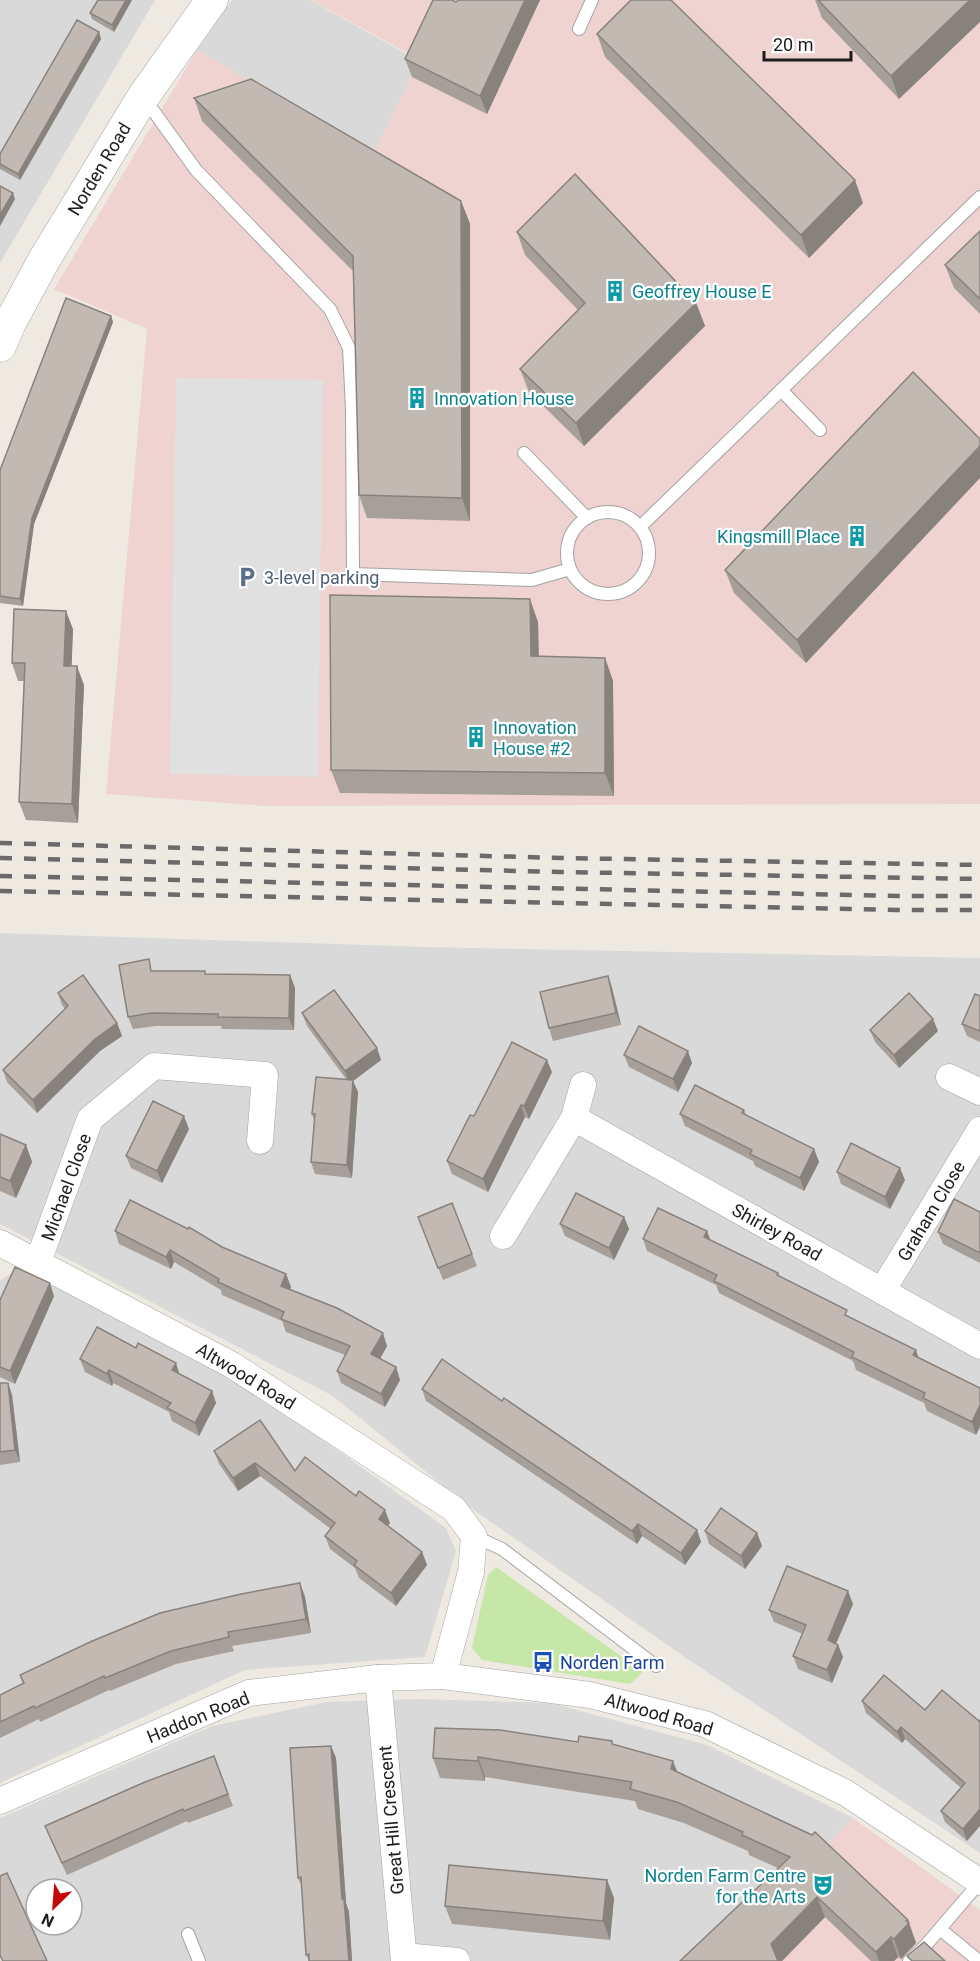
<svg xmlns="http://www.w3.org/2000/svg" width="980" height="1961" font-family="Roboto,sans-serif">
<style>
.residential{fill:#dad9d9;fill-rule:evenodd}
.commercial{fill:#eed3d1}
.grass{fill:#c7e7a9}
.parking{fill:#e0e0e0}
.lines{fill:none;stroke-linecap:round;stroke-linejoin:round}
.service-casing{stroke:#a3a3a3;stroke-width:14}
.minor-casing{stroke:#a3a3a3;stroke-width:27}
.tertiary-casing{stroke:#a3a3a3;stroke-width:33}
.service{stroke:#fff;stroke-width:12}
.minor{stroke:#fff;stroke-width:26}
.tertiary{stroke:#fff;stroke-width:32}
.rail{stroke:#6a6a6a;stroke-width:4.5;stroke-dasharray:12 12;stroke-linecap:butt}
.wall{fill:#a79f99}
.shaded-wall{fill:#88827d}
.building{fill:#c2b9b2;stroke:#88827d;stroke-width:1.5}
.labels{text-anchor:middle;dominant-baseline:central;stroke-width:4.5;stroke-linejoin:round;paint-order:stroke}
.street-label{font-size:18px;fill:#1c1c1c;stroke:#fff}
.culture-label{font-size:18px;fill:#0d838f;stroke:#fff;text-anchor:start}
.service-label{font-size:18px;fill:#4e5e75;stroke:#fff;text-anchor:start}
.transit-label{font-size:18px;fill:#164399;stroke:#fff;text-anchor:start}
</style>
<rect width="100%" height="100%" fill="#eeeae2"/>
<!-- residential -->
<g class="residential">
<path d="M0,0H155L0,263Z"/>
<path d="M232,0H310L419,61L373,154L197,50Z"/>
<path d="M0,933L425,947L980,958V1853L689,1660L468,1506L333,1396L0,1224Z"/>
<path d="M10,1274H33L259,1394L446,1528L456,1551L425,1657L245,1670L0,1783V1281Z"/>
<path d="M419,1699L551,1703L707,1745L853,1818L710,1961H0V1818L212,1726L327,1702ZM36,1889H72V1925H36Z"/>
</g>
<!-- commercial -->
<g class="commercial">
<path d="M311,0H980V804L265,806L106,794L147,329L54,289L197,50L373,153L420,60Z"/>
<path d="M853,1818L980,1910V1961H710Z"/>
</g>
<!-- grass -->
<path class="grass" d="M496,1567L643,1672L630,1684L482,1660L472,1648L488,1575Z"/>
<!-- parking -->
<path class="parking" d="M176,378L323,380L318,777L170,774Z"/>
<g class="lines">
<defs>
<g id="service">
<path d="M579,29L592,0"/>
<path d="M144,98L196,170L330,309L349,348L352,410L353,574L532,580L570,569"/>
<path d="M781,390L820,430"/>
<path d="M524,453L587,518"/>
<circle cx="608" cy="553" r="41"/>
<path d="M640,527L980,197"/>
<path d="M474,1536L502,1549L656,1666"/>
<path d="M940,1929L979,1961"/>
<path d="M188,1934L199,1961"/>
<path d="M909,1961L926,1945L980,1882"/>
</g>
<g id="minor">
<path d="M949,1077L980,1092"/>
<path d="M574,1118L583,1085"/>
<path d="M503,1236L574,1118L980,1346"/>
<path d="M0,1243L232,1365L454,1509L474,1536L471,1572L443,1676"/>
<path d="M38,1262L90,1119L154,1066L265,1075L260,1141"/>
<path d="M882,1291L980,1130"/>
<path d="M378,1678L404,1961"/>
<path d="M0,1801L249,1693L378,1678L443,1676L590,1695L705,1724L846,1793L980,1882"/>
<path d="M404,1956L457,1961"/>
</g>
<path id="tertiary" d="M0,346L10,323L44,260L143,97L212,0"/>
</defs>
<!-- service casing -->
<use href="#service" class="service-casing"/>
<!-- minor casing -->
<use href="#minor" class="minor-casing"/>
<!-- tertiary casing -->
<use href="#tertiary" class="tertiary-casing"/>
<!-- service -->
<use href="#service" class="service"/>
<!-- minor -->
<use href="#minor" class="minor"/>
<!-- tertiary -->
<use href="#tertiary" class="tertiary"/>
<!-- rail -->
<g class="rail">
<path d="M0,843L562,858L980,865"/>
<path d="M0,858L560,872L980,879"/>
<path d="M0,876L899,896H980"/>
<path d="M0,891L897,910H980"/>
</g>
</g>
<!-- wall -->
<g class="wall">
<path d="M132,0L114,32L92,19L90,13Z"/>
<path d="M456,0H540L487,114L412,77L405,59L458,1Z"/>
<path d="M815,0H980L899,99L822,18Z"/>
<path d="M99,32L101,39L20,180L0,169V154Z"/>
<path d="M597,34L863,203L809,258L605,57Z"/>
<path d="M194,98L461,201L470,224V521L367,518L359,495L353,271L202,121Z"/>
<path d="M980,231V314L954,288L945,265Z"/>
<path d="M517,232L696,303L705,326L584,446L529,392L520,369L578,310L525,255Z"/>
<path d="M111,316L113,322L34,524L23,606L0,603V470Z"/>
<path d="M980,439L806,663L734,593L725,570Z"/>
<path d="M538,622L539,656L605,658L613,681L614,796L340,793L331,770Z"/>
<path d="M73,629L71,666L84,685L78,823L26,820L19,802L24,681H18L12,663Z"/>
<path d="M153,971L206,974L290,975L295,988L294,1030L222,1029L221,1026H156L133,1029L128,1017Z"/>
<path d="M608,976L612,988L621,1025L553,1041L549,1028Z"/>
<path d="M58,993L117,1023L122,1036L100,1051L37,1113L7,1082L3,1070L65,1009L62,1005Z"/>
<path d="M980,996V1042L967,1036L962,1024Z"/>
<path d="M302,1013L377,1048L381,1060L353,1081L358,1092L352,1178L315,1174L311,1162L314,1120L312,1114L346,1079L307,1026Z"/>
<path d="M870,1030L938,1031L899,1068L875,1042Z"/>
<path d="M624,1055L692,1063L678,1092L629,1067Z"/>
<path d="M552,1072L529,1119L525,1117L488,1192L452,1174L447,1161L474,1116Z"/>
<path d="M744,1110L746,1115L814,1149L819,1162L804,1191L755,1166L753,1161L685,1126L680,1114Z"/>
<path d="M189,1129L162,1183L131,1168L126,1156Z"/>
<path d="M0,1134L26,1145L32,1162L16,1198L0,1191Z"/>
<path d="M837,1172L905,1180L890,1209L841,1184Z"/>
<path d="M980,1212V1263L943,1244L938,1232Z"/>
<path d="M624,1217L629,1229L614,1260L565,1236L560,1224Z"/>
<path d="M423,1229L472,1254L477,1266L443,1280Z"/>
<path d="M115,1231L222,1247L286,1274L291,1287L290,1290L387,1346L380,1359L396,1367L400,1380L385,1407L341,1383L337,1371L345,1355L286,1332L282,1321L222,1295L221,1290L174,1262L171,1269L119,1244Z"/>
<path d="M643,1239L710,1240L778,1273L780,1276L919,1357L980,1388L976,1435L927,1411L924,1403L856,1370L853,1361L719,1293L716,1285L647,1251Z"/>
<path d="M54,1296L15,1384L0,1377V1300Z"/>
<path d="M80,1359L180,1374L212,1391L216,1403L199,1436L172,1421L169,1412L113,1383L112,1386L85,1372Z"/>
<path d="M0,1383H8L12,1395L20,1462L0,1465Z"/>
<path d="M422,1389L502,1401L697,1530L701,1542L685,1565L642,1536L637,1544L426,1401Z"/>
<path d="M214,1451L295,1471L390,1523L387,1526L422,1552L427,1565L396,1606L359,1578L355,1568L330,1549L325,1536L331,1529L260,1476L238,1491L219,1464Z"/>
<path d="M705,1531L757,1533L762,1546L745,1569L709,1544Z"/>
<path d="M300,1583L305,1597L311,1633L232,1646L234,1651L176,1664L110,1691L109,1690L40,1722L39,1719L0,1738V1695L23,1684L20,1675Z"/>
<path d="M853,1604L836,1644L838,1645L843,1657L832,1683L798,1669L793,1656L803,1634L774,1622L769,1610Z"/>
<path d="M862,1701L925,1710L979,1721L967,1841L945,1822L941,1811L961,1788L905,1739L902,1743L866,1713Z"/>
<path d="M578,1742L613,1744L677,1772L908,1920L916,1943L901,1959L898,1957L894,1961H871L825,1917L782,1961H680L778,1868L749,1855L748,1851L684,1823L638,1809L635,1801L485,1777V1781L440,1778L433,1758Z"/>
<path d="M331,1746L336,1758L346,1903L349,1912L352,1961H309L306,1955L302,1887L298,1878Z"/>
<path d="M214,1756L233,1806L188,1823L187,1821L67,1875L50,1838L45,1826Z"/>
<path d="M607,1880L614,1898L610,1940L452,1924L445,1906Z"/>
</g>
<!-- shaded-wall -->
<g class="shaded-wall">
<path d="M126,0H132L114,32L112,25Z"/>
<path d="M525,0H540L487,114L480,96Z"/>
<path d="M970,0H980V22L899,99L891,76Z"/>
<path d="M99,32L101,39L20,180L18,174Z"/>
<path d="M855,180L863,203L809,258L801,235Z"/>
<path d="M13,193L15,199L0,226V215Z"/>
<path d="M461,201L470,224V521L462,498Z"/>
<path d="M696,303L705,326L584,446L576,423Z"/>
<path d="M111,316L113,322L34,524L23,606L20,599L32,518Z"/>
<path d="M980,446V478L806,663L797,640Z"/>
<path d="M530,599L538,622L539,679L531,656Z"/>
<path d="M66,611L73,629L71,684L64,666Z"/>
<path d="M605,658L613,681L614,796L605,773Z"/>
<path d="M77,666L84,685L78,823L72,804Z"/>
<path d="M290,975L295,988L294,1030L289,1018Z"/>
<path d="M608,976L612,988L621,1025L616,1013Z"/>
<path d="M933,1019L938,1031L899,1068L894,1055Z"/>
<path d="M117,1023L122,1036L100,1051L37,1113L33,1100L95,1039Z"/>
<path d="M377,1048L381,1060L353,1081L358,1092L352,1178L347,1165L349,1084L345,1071Z"/>
<path d="M688,1051L692,1063L678,1092L673,1079Z"/>
<path d="M547,1060L552,1072L529,1119L524,1106Z"/>
<path d="M521,1105L525,1117L488,1192L483,1179Z"/>
<path d="M184,1116L189,1129L162,1183L157,1171Z"/>
<path d="M26,1145L32,1162L16,1198L10,1181Z"/>
<path d="M814,1149L819,1162L804,1191L800,1178Z"/>
<path d="M900,1168L905,1180L890,1209L885,1197Z"/>
<path d="M624,1217L629,1229L614,1260L609,1248Z"/>
<path d="M707,1231L712,1244L704,1237Z"/>
<path d="M170,1250L174,1262L171,1269L166,1257Z"/>
<path d="M286,1274L291,1287L286,1299L281,1286Z"/>
<path d="M50,1283L54,1296L15,1384L10,1371Z"/>
<path d="M383,1333L387,1346L376,1366L371,1354Z"/>
<path d="M916,1350L920,1362L913,1355Z"/>
<path d="M176,1363L180,1376L172,1370Z"/>
<path d="M396,1367L400,1380L385,1407L381,1394Z"/>
<path d="M109,1370L113,1383L112,1386L107,1374Z"/>
<path d="M8,1383L12,1395L20,1462L15,1450Z"/>
<path d="M212,1391L216,1403L199,1436L195,1423Z"/>
<path d="M980,1405V1427L976,1435L972,1422Z"/>
<path d="M255,1463L260,1476L238,1491L233,1478Z"/>
<path d="M385,1510L390,1523L383,1531L379,1519Z"/>
<path d="M638,1524L642,1536L637,1544L632,1531Z"/>
<path d="M697,1530L701,1542L685,1565L681,1553Z"/>
<path d="M757,1533L762,1546L745,1569L741,1556Z"/>
<path d="M422,1552L427,1565L396,1606L391,1593Z"/>
<path d="M300,1583L305,1597L311,1633L306,1619Z"/>
<path d="M848,1591L853,1604L832,1653L828,1640Z"/>
<path d="M838,1645L843,1657L832,1683L827,1670Z"/>
<path d="M901,1727L905,1739L902,1743L897,1732Z"/>
<path d="M331,1746L336,1758L346,1903L349,1912L352,1961H349L342,1899Z"/>
<path d="M478,1757L485,1777V1781L478,1761Z"/>
<path d="M673,1761L681,1781L671,1769Z"/>
<path d="M980,1809V1826L967,1841L963,1829Z"/>
<path d="M607,1880L614,1898L610,1940L603,1921Z"/>
<path d="M817,1897L825,1917L782,1961H777L771,1944Z"/>
<path d="M908,1920L916,1943L901,1959L894,1939Z"/>
<path d="M891,1937L898,1957L894,1961H879L876,1952Z"/>
</g>
<!-- building -->
<g class="building">
<path d="M98,0H126L112,25L90,13Z"/>
<path d="M433,0H452L456,2L459,0H525L480,96L405,59Z"/>
<path d="M631,0H671L855,180L801,235L597,34Z"/>
<path d="M818,0H970L891,76Z"/>
<path d="M77,20L99,32L18,174L0,164V154Z"/>
<path d="M251,79L461,201L462,498L359,495L353,256L194,98Z"/>
<path d="M575,174L696,303L576,423L520,369L585,303L517,232Z"/>
<path d="M0,186L13,193L0,215Z"/>
<path d="M980,231V299L945,265Z"/>
<path d="M66,298L111,316L32,518L20,599L0,596V470Z"/>
<path d="M913,372L980,439V446L797,640L725,570Z"/>
<path d="M330,595L530,599L531,656L605,658V773L331,770Z"/>
<path d="M14,609L66,611L64,666H77L72,804L19,802L25,663H12Z"/>
<path d="M149,959L151,971H205V974L290,975L289,1018L218,1017V1014L151,1013L128,1017L119,965Z"/>
<path d="M83,975L117,1023L95,1039L33,1100L3,1070L68,1006L58,993Z"/>
<path d="M608,976L616,1013L549,1028L540,992Z"/>
<path d="M334,990L377,1048L345,1071L302,1013Z"/>
<path d="M909,993L933,1019L894,1055L870,1030Z"/>
<path d="M975,994L980,996V1031L962,1024Z"/>
<path d="M639,1026L688,1051L673,1079L624,1055Z"/>
<path d="M512,1042L547,1060L524,1106L521,1105L483,1179L447,1161L470,1115L474,1116Z"/>
<path d="M316,1077L353,1080L347,1165L311,1162L315,1114H312Z"/>
<path d="M695,1085L744,1110L742,1113L814,1149L800,1178L750,1154L752,1150L680,1114Z"/>
<path d="M153,1101L184,1116L157,1171L126,1156Z"/>
<path d="M0,1134L26,1145L10,1181L0,1177Z"/>
<path d="M851,1143L900,1168L885,1197L837,1172Z"/>
<path d="M576,1193L624,1217L609,1248L560,1224Z"/>
<path d="M954,1199L980,1212V1253L938,1232Z"/>
<path d="M130,1200L188,1229L189,1227L222,1247L286,1274L281,1286L337,1308L383,1333L371,1354L396,1367L381,1394L337,1371L350,1346L281,1319L284,1312L218,1282L219,1279L170,1250L166,1257L115,1231Z"/>
<path d="M452,1203L472,1254L438,1268L418,1217Z"/>
<path d="M658,1208L707,1231L704,1237L778,1273L777,1275L847,1310L845,1315L916,1350L913,1355L980,1388V1405L972,1422L923,1398L925,1393L852,1357L854,1352L714,1281L717,1275L643,1239Z"/>
<path d="M15,1267L50,1283L10,1371L0,1367V1300Z"/>
<path d="M97,1327L136,1348L138,1343L176,1363L172,1370L212,1391L195,1423L167,1408L171,1403L109,1370L107,1374L80,1359Z"/>
<path d="M442,1359L502,1401L504,1398L697,1530L681,1553L638,1524L632,1531L422,1389Z"/>
<path d="M0,1383H8L15,1450L0,1452Z"/>
<path d="M260,1420L295,1471L305,1457L356,1496L359,1491L385,1510L379,1519L422,1552L391,1593L354,1565L357,1561L325,1536L335,1523L255,1463L233,1478L214,1451Z"/>
<path d="M721,1508L757,1533L741,1556L705,1531Z"/>
<path d="M787,1566L848,1591L828,1640L838,1645L827,1670L793,1656L806,1625L769,1610Z"/>
<path d="M300,1583L306,1619L228,1632L229,1637L171,1651L105,1678L104,1676L35,1708L34,1706L0,1722V1695L24,1683L20,1675L90,1642L160,1613L241,1594Z"/>
<path d="M884,1675L925,1710L942,1690L979,1721L980,1720V1809L963,1829L941,1811L965,1783L901,1727L897,1732L862,1701Z"/>
<path d="M435,1728L500,1730L578,1742L579,1736L612,1741V1744L673,1761L671,1769L812,1835L815,1832L908,1920L906,1921L909,1923L894,1939L891,1937L876,1952L817,1897L771,1944L778,1961H680L790,1857L742,1835L743,1832L677,1802L630,1789L632,1782L478,1757V1761L433,1758Z"/>
<path d="M331,1746L342,1899H344L349,1961H309V1954L306,1955L301,1877L298,1878L290,1748Z"/>
<path d="M214,1756L228,1794L184,1811L183,1809L62,1863L45,1826L145,1782Z"/>
<path d="M449,1865L607,1880L603,1921L445,1906Z"/>
<path d="M7,1873L47,1961H3L0,1955V1876Z"/>
<path d="M924,1942L945,1961H912L907,1956Z"/>
</g>
<!-- icons -->
<defs>
<symbol id="building-bare" viewBox="-9 -9 18 18"><path d="M-4-6H4V6H1V3H-1V6H-4ZM-2.5-4.3h1.7v1.8h-1.7ZM.8-4.3h1.7v1.8H.8ZM-2.5-1h1.7V.8h-1.7ZM.8-1h1.7V.8H.8Z" fill="#0f9aa8" stroke="#fff" stroke-width="2.5" paint-order="stroke"/></symbol>
<symbol id="parking-bare" viewBox="-9 -9 18 18"><path d="M-3.5-5.5H1a3.5 3.5 0 0 1 0 7H-1V5.5H-3.5ZM-1-3.4V-.6H.8a1.4 1.4 0 0 0 0-2.8Z" fill="#5c6f8a" stroke="#fff" stroke-width="2.5" paint-order="stroke"/></symbol>
<symbol id="bus-bare" viewBox="-9 -9 18 18"><path d="M-5-6H5V4H4V6H2V4H-2V6H-4V4H-5ZM-3.5-4V0h7V-4ZM-3.5 1.2v1.5H-2V1.2ZM2 1.2v1.5H3.5V1.2Z" fill="#1a4fb4" stroke="#fff" stroke-width="2.5" paint-order="stroke"/></symbol>
<symbol id="theatre-bare" viewBox="-9 -9 18 18"><path d="M-5-5.5Q0-4 5-5.5V0Q5 5 0 6Q-5 5-5 0ZM-3.3-2.5H-1v1.5H-3.3ZM1-2.5H3.3v1.5H1ZM-2.8 1Q0 5.5 2.8 1Z" fill="#0f9aa8" stroke="#fff" stroke-width="2.5" paint-order="stroke"/></symbol>
</defs>
<g fill-rule="evenodd">
<use href="#building-bare" x="600" y="276" width="30" height="30"/>
<use href="#building-bare" x="402" y="383" width="30" height="30"/>
<use href="#building-bare" x="842" y="521" width="30" height="30"/>
<use href="#parking-bare" x="232" y="562" width="30" height="30"/>
<use href="#building-bare" x="461" y="722" width="30" height="30"/>
<use href="#bus-bare" x="528" y="1647" width="30" height="30"/>
<use href="#theatre-bare" x="808" y="1870" width="30" height="30"/>
</g>
<g class="labels">
<!-- street labels -->
<g class="street-label">
<text transform="translate(99 169) rotate(-59)">Norden Road</text>
<text transform="translate(66 1187) rotate(-70)">Michael Close</text>
<text transform="translate(931 1211) rotate(-59)">Graham Close</text>
<text transform="translate(777 1232) rotate(29)">Shirley Road</text>
<text transform="translate(246 1376) rotate(31)">Altwood Road</text>
<text transform="translate(659 1714) rotate(16)">Altwood Road</text>
<text transform="translate(198 1717) rotate(-22)">Haddon Road</text>
<text transform="translate(391 1820) rotate(-95)">Great Hill Crescent</text>
</g>
<!-- culture labels -->
<g class="culture-label">
<text x="632" y="291">Geoffrey House E</text>
<text x="434" y="398">Innovation House</text>
<text x="840" y="536" text-anchor="end">Kingsmill Place</text>
<text x="493" y="727">Innovation<tspan x="493" dy="21">House #2</tspan></text>
<text x="806" y="1875" text-anchor="end">Norden Farm Centre<tspan x="806" dy="21">for the Arts</tspan></text>
</g>
<!-- service labels -->
<g class="service-label">
<text x="264" y="577">3-level parking</text>
</g>
<!-- transit labels -->
<g class="transit-label">
<text x="560" y="1662">Norden Farm</text>
</g>
</g>
<!-- north arrow -->
<g transform="translate(54 1907) rotate(205)"><circle r="28" fill="#ffffff" stroke="#a4a4a4" stroke-width="1.5"/>
<path d="M0-4.5L10 22L0 15L-10 22Z" fill="#c40605"/>
<text y="-9" font-size="16" font-weight="bold" text-anchor="middle" fill="#1c1c1c">N</text>
</g>
<!-- scale -->
<path d="M764 51v9h87v-9" fill="none" stroke="#1c1c1c" stroke-width="3"/>
<text x="773" y="51" font-size="18" fill="#1c1c1c" stroke="#ffffff" stroke-width="4.5" paint-order="stroke">20 m</text>
</svg>
